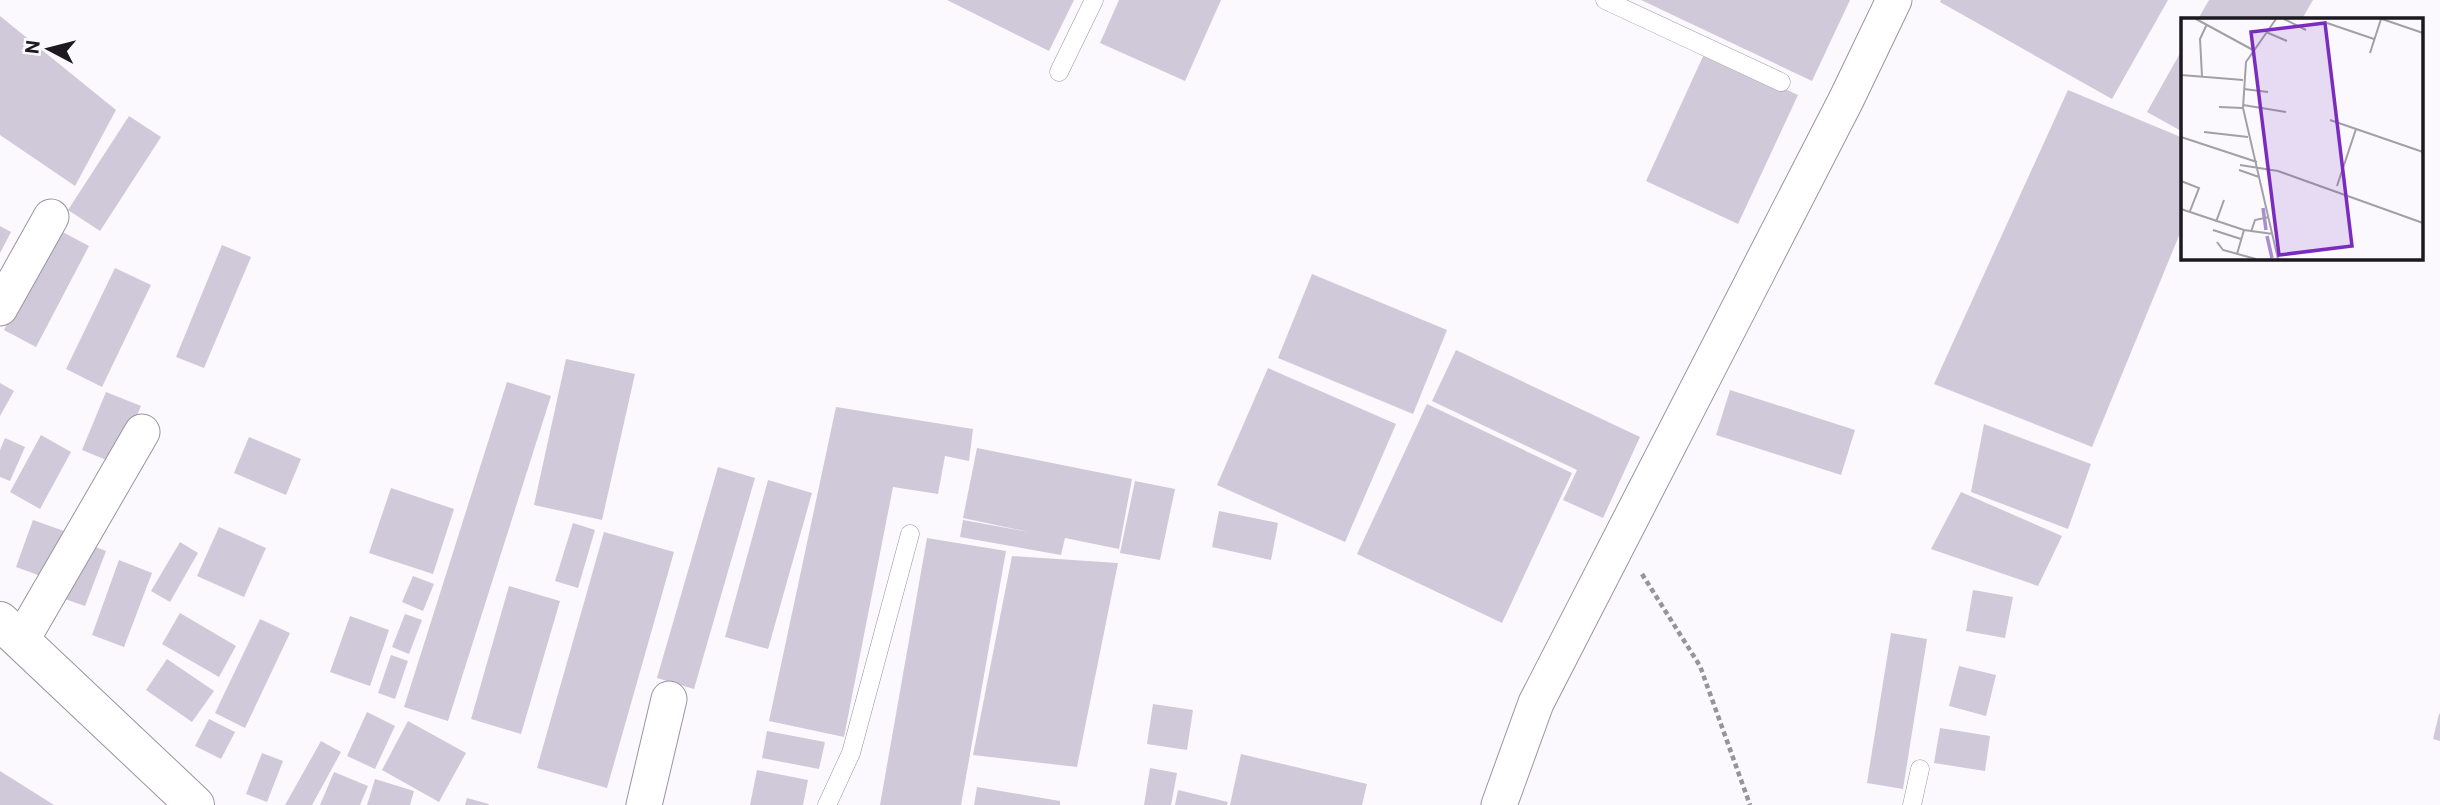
<svg xmlns="http://www.w3.org/2000/svg" width="2440" height="805" font-family="Roboto,sans-serif">
<style>
.building{fill:#d0c9d9}
.lines{fill:none;stroke-linecap:round;stroke-linejoin:round}
.service-casing{stroke:#9a94a3;stroke-width:19}
.minor-casing{stroke:#9a94a3;stroke-width:37}
.secondary-casing{stroke:#9a94a3;stroke-width:40}
.path{stroke:#969499;stroke-width:4.5;stroke-dasharray:5 3.5;stroke-linecap:butt}
.service{stroke:#fff;stroke-width:18}
.minor{stroke:#fff;stroke-width:35}
.secondary{stroke:#fff;stroke-width:38}
.inset-river{fill:none;stroke:#aa8dd1;stroke-width:3.5}
.inset-road{fill:none;stroke:#a2a0a5;stroke-width:2}
.view{fill:#7b2cbf;fill-opacity:0.15;stroke:#7b2cbf;stroke-width:3.5}
.inset-edge{fill:none;stroke:#1c1a20;stroke-width:3.5}
</style>
<rect width="100%" height="100%" fill="#fbf9fd"/>
<!-- building -->
<g class="building">
<path d="M947,0H1074L1049,51Z"/>
<path d="M1119,0H1221L1185,81L1100,43Z"/>
<path d="M1641,0H1850L1812,81Z"/>
<path d="M1941,0H2168L2112,99L1940,2Z"/>
<path d="M2209,0H2313L2302,19H2198Z"/>
<path d="M0,16L116,110L75,186L0,135Z"/>
<path d="M2183,48V132L2147,112Z"/>
<path d="M1705,52L1798,95L1738,224L1646,181Z"/>
<path d="M2068,90L2183,138V226L2092,447L1934,384Z"/>
<path d="M129,116L161,137L100,231L68,210Z"/>
<path d="M0,226L11,232L0,253Z"/>
<path d="M57,229L89,246L36,347L4,330Z"/>
<path d="M222,245L251,257L204,368L176,357Z"/>
<path d="M115,268L151,285L102,387L66,369Z"/>
<path d="M1312,274L1447,330L1413,414L1278,358Z"/>
<path d="M1456,350L1640,437L1603,518L1563,500L1577,470L1432,401Z"/>
<path d="M566,359L635,374L602,520L534,505Z"/>
<path d="M1268,368L1396,424L1345,542L1217,485Z"/>
<path d="M507,382L551,396L448,721L404,707Z"/>
<path d="M0,383L14,391L0,416Z"/>
<path d="M1730,390L1855,430L1841,475L1716,435Z"/>
<path d="M106,392L141,406L116,464L82,450Z"/>
<path d="M1427,404L1572,473L1502,623L1357,554Z"/>
<path d="M836,407L973,429L969,461L945,456L938,494L893,487L844,737L769,721Z"/>
<path d="M1984,424L2091,464L2068,529L1971,492Z"/>
<path d="M41,435L71,452L40,509L10,492Z"/>
<path d="M249,437L301,459L286,495L234,473Z"/>
<path d="M5,438L25,447L10,481L0,477V450Z"/>
<path d="M977,448L1132,479L1119,549L1065,538L1061,555L960,537L963,520L1029,532L963,518Z"/>
<path d="M718,467L755,478L694,689L657,678Z"/>
<path d="M768,480L812,493L768,649L725,637Z"/>
<path d="M1135,481L1175,489L1160,560L1120,553Z"/>
<path d="M391,488L454,509L433,574L369,553Z"/>
<path d="M1961,492L2062,536L2038,586L1931,549Z"/>
<path d="M1219,511L1278,523L1271,560L1212,547Z"/>
<path d="M33,520L64,531L46,578L16,567Z"/>
<path d="M573,523L595,530L578,588L555,581Z"/>
<path d="M219,527L266,548L244,597L197,576Z"/>
<path d="M604,532L674,552L607,788L537,768Z"/>
<path d="M927,538L1006,551L961,805H880Z"/>
<path d="M80,541L106,551L85,606L59,597Z"/>
<path d="M180,542L198,553L170,602L151,591Z"/>
<path d="M1012,556L1118,563L1077,767L973,755Z"/>
<path d="M119,560L152,573L124,647L92,635Z"/>
<path d="M413,576L434,584L423,611L402,602Z"/>
<path d="M509,586L560,601L521,734L471,719Z"/>
<path d="M1973,590L2013,597L2005,638L1966,631Z"/>
<path d="M180,613L236,646L219,677L162,644Z"/>
<path d="M405,614L422,620L409,654L392,647Z"/>
<path d="M350,616L389,630L370,686L330,672Z"/>
<path d="M260,619L290,633L245,728L215,713Z"/>
<path d="M1891,633L1927,639L1903,789L1867,783Z"/>
<path d="M391,655L408,661L395,699L378,693Z"/>
<path d="M167,659L214,691L192,722L146,690Z"/>
<path d="M1959,666L1996,675L1986,716L1949,706Z"/>
<path d="M1153,704L1193,710L1187,750L1147,744Z"/>
<path d="M367,712L395,726L375,769L347,756Z"/>
<path d="M2439,714H2440V741L2433,739Z"/>
<path d="M209,719L235,732L221,759L195,746Z"/>
<path d="M408,721L466,753L439,802L382,770Z"/>
<path d="M1940,728L1990,736L1985,771L1934,763Z"/>
<path d="M767,731L825,742L819,769L762,758Z"/>
<path d="M321,741L341,752L312,805H285Z"/>
<path d="M262,753L283,761L267,802L246,794Z"/>
<path d="M1241,754L1367,784L1362,805H1230Z"/>
<path d="M1150,768L1177,773L1171,805H1144Z"/>
<path d="M757,770L808,780L803,805H750Z"/>
<path d="M0,771L54,805H0Z"/>
<path d="M334,772L368,786L360,805H320Z"/>
<path d="M375,779L414,791L410,805H367Z"/>
<path d="M977,787L1060,801V805H974Z"/>
<path d="M1178,790L1228,802L1227,805H1175Z"/>
<path d="M467,798L489,804V805H465Z"/>
</g>
<g class="lines">
<defs>
<g id="service">
<path d="M1605,0L1781,82"/>
<path d="M1059,72L1094,0"/>
<path d="M827,805L851,753L910,534"/>
<path d="M1912,805L1920,769"/>
</g>
<g id="minor">
<path d="M0,308L51,217"/>
<path d="M21,641L142,432"/>
<path d="M644,805L669,699"/>
<path d="M1499,805L1536,703L1846,100L1894,0"/>
</g>
<path id="secondary" d="M0,621L195,805"/>
</defs>
<!-- service casing -->
<use href="#service" class="service-casing"/>
<!-- minor casing -->
<use href="#minor" class="minor-casing"/>
<!-- secondary casing -->
<use href="#secondary" class="secondary-casing"/>
<!-- path -->
<path class="path" d="M1642,574L1700,666L1750,805"/>
<!-- service -->
<use href="#service" class="service"/>
<!-- minor -->
<use href="#minor" class="minor"/>
<!-- secondary -->
<use href="#secondary" class="secondary"/>
</g>
<!-- overview -->
<g transform="translate(2181 18)">
<rect width="242" height="242" fill="#fbf9fd"/>
<path class="inset-river" d="M82,190L85,212M86,218L91,240"/>
<path class="inset-road" d="M15,1L72,32M95,1L65,44L62,90L97,241M103,1L125,12M201,1L242,15M146,5L193,21M85,14L106,23M189,35L200,1M0,57L62,62M21,58L19,21L26,6M63,71L87,74M62,87L105,94M38,89L62,90M149,102L242,134M23,114L67,119M0,119L76,144M59,147L97,153L242,205M58,152L78,159M0,163L18,170L9,193M156,168L175,111M0,191L63,212L92,216M35,204L43,182M32,212L60,221M70,214L74,202L88,199M36,224L42,232L75,241M56,236L63,212"/>
<path class="view" d="M144,5L171,228L98,237L70,14Z"/>
<rect width="242" height="242" class="inset-edge"/>
</g>
<!-- north arrow -->
<g transform="translate(49 49) rotate(277)" stroke="#fbf9fd" stroke-width="5" paint-order="stroke">
<path d="M0-5L12 26L0 18L-12 26Z" fill="#1c1a20"/>
<text y="-10" font-size="19" font-weight="bold" text-anchor="middle" fill="#1c1a20">N</text>
</g>
</svg>
